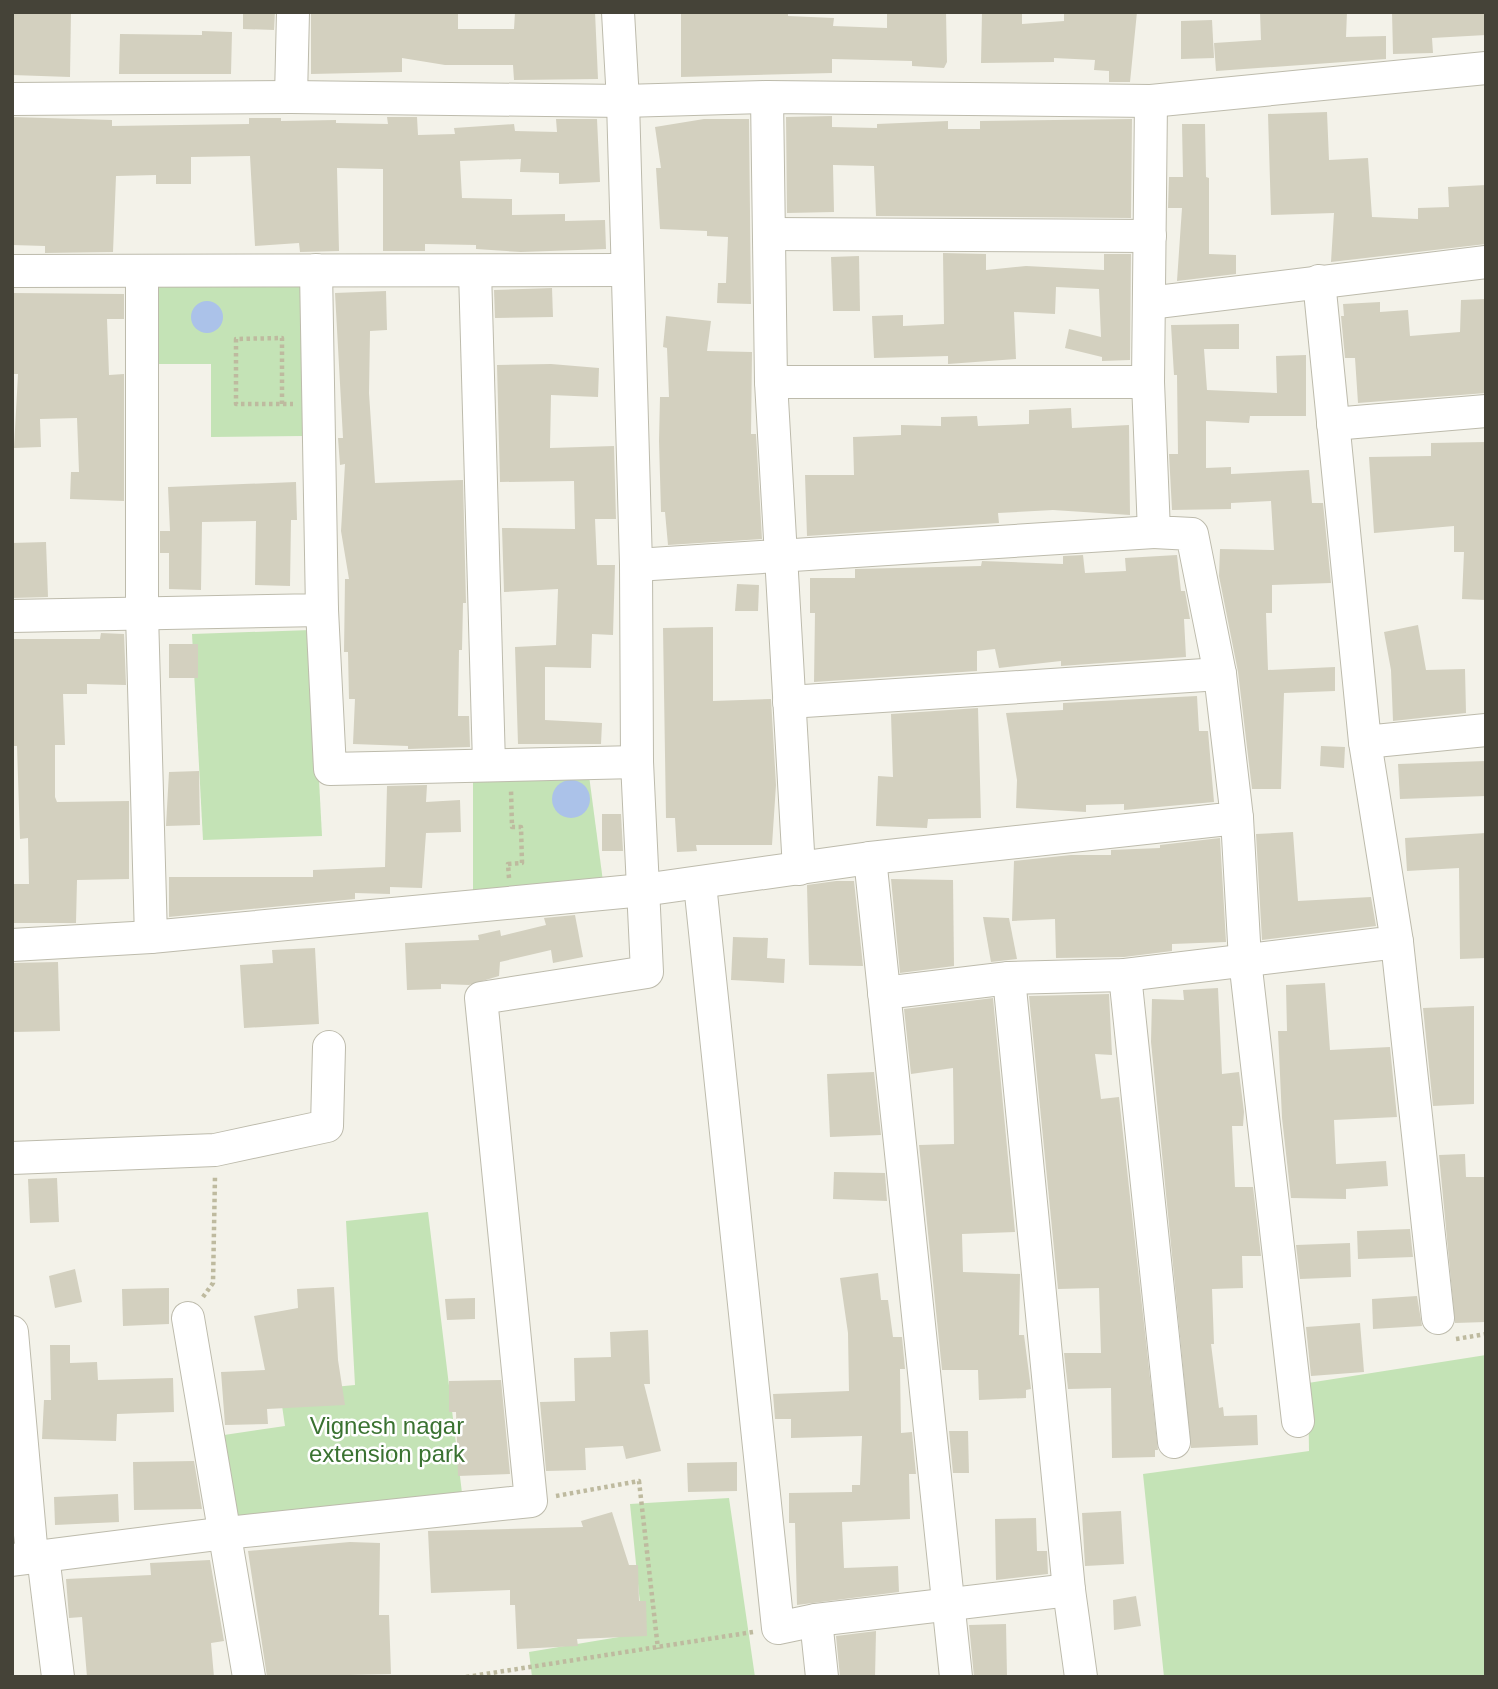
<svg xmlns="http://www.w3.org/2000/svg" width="1498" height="1689" font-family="Arial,sans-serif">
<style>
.green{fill:#c4e3b6}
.water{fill:#abc2e9}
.building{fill:#d3d0bf}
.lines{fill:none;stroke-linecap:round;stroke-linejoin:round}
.minor-casing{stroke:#bdbbac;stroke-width:34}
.path{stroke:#beba9f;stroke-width:4.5;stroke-dasharray:3.5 3.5;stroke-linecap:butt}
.minor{stroke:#fff;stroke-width:32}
.labels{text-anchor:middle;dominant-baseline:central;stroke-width:5;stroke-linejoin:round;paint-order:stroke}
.park-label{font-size:24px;fill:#3a7231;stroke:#fff}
</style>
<rect width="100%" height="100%" fill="#f3f2e9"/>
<!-- green -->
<g class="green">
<path d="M304,279V436L211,437V364H149V280Z"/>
<path d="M311,630L322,836L203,840L192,634Z"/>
<path d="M588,768L604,889L473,904V770Z"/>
<path d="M428,1212L462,1493L237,1519L224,1435L285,1426L280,1392L355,1385L346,1221Z"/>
<path d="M1486,1355V1677H1164L1143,1474L1309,1451L1308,1383Z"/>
<path d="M729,1498L755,1677H532L529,1652L643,1633L630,1504Z"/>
</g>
<!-- water -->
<g class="water">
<circle cx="207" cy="317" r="16"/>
<circle cx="571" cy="799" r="19"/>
</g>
<!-- building -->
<g class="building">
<path d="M12,12H71L70,77L12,75Z"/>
<path d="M243,12H275L274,30L243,29Z"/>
<path d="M311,12H458V29H514L515,12H595L598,79L514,80L513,65H445L402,58V72L311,74Z"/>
<path d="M681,12H788V16L834,18L833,26L887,28V12H946L947,62L944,68L912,66V61L832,59V73L681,77Z"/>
<path d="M982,12H1022V24L1064,21V12H1137L1130,82H1109V71L1094,70L1095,60L1054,58V62L981,63Z"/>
<path d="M1260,12H1347L1346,37L1386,36V59L1216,71L1214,43L1261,40Z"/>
<path d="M1392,12H1486V35L1432,38L1433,53L1393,54Z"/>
<path d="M1212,20L1214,58L1181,59V21Z"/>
<path d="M202,31L232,32L231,74H119L120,34L202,35Z"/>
<path d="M1327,112L1329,160L1368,158L1372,217L1418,219V208L1449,207L1448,187L1486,185V244L1331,262L1334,213L1271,215L1268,114Z"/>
<path d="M832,116V127L877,128V124L948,121V129H980V121L1132,119L1131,218L876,216L874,166L833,165L834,212L787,213L786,117Z"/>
<path d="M12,117L112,120V126L249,124V118H281V121L336,120V123L388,124L387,117H417L418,135L455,134L454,128L514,124L515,131L557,132L556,119H597L600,182L559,184V173L520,172L521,159L460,161L462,198L512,199V215L565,214V221L605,220L606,249L521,252L476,249V245L425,244V251H383V169L337,168L339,251L300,252L299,243L255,246L250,156L191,157V184H156V175L116,176L113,252L45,253V246L12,245Z"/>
<path d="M704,119H749L751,304L717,303L718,283H726L728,237L707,236V231L660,229L656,168H661L655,127Z"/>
<path d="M1182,124H1205L1206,177L1209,178V254L1236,255V274L1177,281L1182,208H1168L1169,177H1183Z"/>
<path d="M943,253L986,254V270L1026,266L1104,270V254H1131L1130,360L1102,361V357L1065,348L1069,329L1101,337L1099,289L1056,287L1055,314L1014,312L1016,359L948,364V356L874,358L872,316L903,315V326L944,324Z"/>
<path d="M859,256L860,311H833L831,257Z"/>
<path d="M552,288L553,317L495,318L494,290Z"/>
<path d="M386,291L387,330L370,331L369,393L375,483L463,480L466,603H463L462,650H459L458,716H469L470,747L408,749V746L353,744L355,699H349L348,652H344L345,579H349L341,531L345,464L340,465L338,438H343L335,293Z"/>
<path d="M12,293L124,294V319H107L109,375L124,374V501L70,499L71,472H79L77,418L40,419L41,447L14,448L18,374H12Z"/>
<path d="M1486,299V393L1358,403L1355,358H1345L1341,316H1344L1343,304L1380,302V312L1408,310L1410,336L1460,332L1461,300Z"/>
<path d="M666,316L711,321L707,351L752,352L751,434H756L762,539L668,545L665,512H661L659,441L660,397H669L667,348L663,347Z"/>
<path d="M1239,324V349H1204L1207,390L1277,393L1276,356L1306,355V416H1250L1249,423L1206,421V468L1231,467V474L1309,470L1312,503H1323L1331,583L1272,585V613H1266L1268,670L1335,667V691L1284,693L1281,789H1252L1238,672L1219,576L1220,549L1274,550L1271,501L1231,503V509L1172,510L1169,454H1178L1177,375H1174L1171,325Z"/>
<path d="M551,364L599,368L598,397L551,395L550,448L614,446L616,519H595L597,565H615L613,635L592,634L591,668L545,667V720L602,723L601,744H518L515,647L556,645L558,589L504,592L502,528L575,529L574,481L500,482L497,365Z"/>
<path d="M1071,408L1072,428L1129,425L1130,515L1053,510L998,513L999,523L807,536L805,475H854L853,437L901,435V425L941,426V417L977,416L978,426L1029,424V410Z"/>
<path d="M1486,442V600L1462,599L1464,552H1454V526L1374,533L1369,457L1431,456V443Z"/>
<path d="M296,482L297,520H291L290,586L255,585L256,521L202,522L201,590L169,589V553H160V531H170L168,487Z"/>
<path d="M46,542L48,597L12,598V543Z"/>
<path d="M1083,555L1085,573L1126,571L1125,558L1177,555L1181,591H1185L1190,619H1184L1186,657L1061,666V661L999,668L995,649L977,651V671L814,682L815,613H810V578H855V569L981,566L982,561L1063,564V556Z"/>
<path d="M737,584L759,585L758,611H735Z"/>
<path d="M1418,625L1426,670L1465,669L1466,713L1393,721L1391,670L1384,632Z"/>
<path d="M713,627V701L771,699L776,785L772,845H696L697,851L677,852L675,818H666L663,628Z"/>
<path d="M101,633L124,634L126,685L87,684V694H63L65,745H55V797L57,802L129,801V879L77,880L76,923H12V884H29L28,838L20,839L17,746H12L14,639H100Z"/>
<rect x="169" y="644" width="29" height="34"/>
<path d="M1197,696L1199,731H1208L1214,802L1124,810V804L1086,805V812L1016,808L1017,780L1006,713L1063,710V703Z"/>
<path d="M978,708L981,818L928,819L927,828L876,826L878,776L893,777L891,714Z"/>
<path d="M1321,746L1345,747L1344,768L1320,766Z"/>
<path d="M1486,761V796L1400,799L1398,764Z"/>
<path d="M199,771L200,825L166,826L169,772Z"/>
<path d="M427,785L426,802L460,800L461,832L426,833L422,888L390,887V894L355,893V899L169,917V877H313V870L385,867L387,786Z"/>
<path d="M602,814H621L623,851H602Z"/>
<path d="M1293,832L1298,901L1371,897L1376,926L1262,940L1256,834Z"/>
<path d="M1486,833V958L1460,959L1459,868L1407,871L1405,838Z"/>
<path d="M1220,838L1226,942L1172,944V951L1124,957L1056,958L1055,919L1012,921L1014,861L1071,855H1111V850L1160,848V845Z"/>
<path d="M891,879L953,880L954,966L900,973Z"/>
<path d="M836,881H854L863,966L809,965L807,885Z"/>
<path d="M575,915L583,957L553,963L551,950L500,962L499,976L469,985L441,984V989L407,990L405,943L479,940L478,935L500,930L501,936L546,925L544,918Z"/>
<path d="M983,917L1009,918L1017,959L991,962Z"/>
<path d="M733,937L768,938L767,958L785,959L784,983L731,980Z"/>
<path d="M315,948L319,1024L244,1028L240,965L273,963L272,950Z"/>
<path d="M58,962L60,1031L13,1032L12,963Z"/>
<path d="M1325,983L1330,1050L1390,1047L1397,1117L1334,1120L1336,1164L1386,1161L1388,1186L1346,1189V1199L1291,1198L1282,1118L1278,1031H1287L1286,985Z"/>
<path d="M1218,988L1222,1074L1239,1072L1244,1112L1243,1126H1232L1235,1187H1253L1261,1256H1242L1243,1288L1212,1289L1214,1344H1211L1219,1408L1223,1407L1224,1416L1257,1415L1258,1445L1191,1448L1151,1042L1152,999L1184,1000L1183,990Z"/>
<path d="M1109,994L1112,1055L1095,1054L1101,1099L1119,1097L1158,1450H1155V1457L1112,1458L1111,1388L1068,1389L1064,1353H1101L1099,1288L1058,1289L1029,996Z"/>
<path d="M993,998L1015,1232L962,1234L963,1272L1020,1274L1019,1335H1024L1031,1389L1026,1390V1398L979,1400L978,1370H942L919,1145L954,1144L953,1068L911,1074L904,1009Z"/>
<path d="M1474,1006V1104L1433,1106L1423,1008Z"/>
<path d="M874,1072L881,1135L830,1137L827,1074Z"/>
<path d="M1465,1154L1466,1177H1486V1322L1455,1323L1439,1155Z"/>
<path d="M834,1172L885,1173L887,1201L833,1199Z"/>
<path d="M57,1178L59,1222L30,1223L28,1179Z"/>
<path d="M1410,1229L1413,1257L1358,1259L1357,1231Z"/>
<path d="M1350,1243L1351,1277L1300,1279L1296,1245Z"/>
<path d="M75,1269L82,1302L55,1308L49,1276Z"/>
<path d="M878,1273L881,1300H888L893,1337H902L905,1369H900L901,1433L912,1432L916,1474H909L910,1519L842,1522L844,1568L898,1566L899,1592L797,1605L795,1523H789V1493L852,1492V1485H860L862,1436L791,1438V1419H775L773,1394L849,1391L848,1333L840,1278Z"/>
<path d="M334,1287L338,1360L345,1405L267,1409L268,1424L225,1425L221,1372L265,1370L254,1316L298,1308L297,1289Z"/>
<path d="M169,1288V1324L123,1326L122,1289Z"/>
<path d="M1417,1296L1422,1326L1373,1329L1372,1299Z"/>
<path d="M475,1298V1319L447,1320L445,1299Z"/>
<path d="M1360,1323L1364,1372L1311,1376L1306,1327Z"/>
<path d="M648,1330L650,1384H644L661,1451L626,1459L623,1446L585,1448L586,1470L546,1471L540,1402L575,1401L574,1358L611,1357L610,1332Z"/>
<path d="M50,1345H70V1363L97,1362L98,1380L173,1378L174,1412L117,1414L116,1441L42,1439L44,1400H51Z"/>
<path d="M501,1380L510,1474L458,1476L456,1412H449V1381Z"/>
<path d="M949,1431H968L969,1473H953Z"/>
<path d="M194,1461L202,1509L134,1510L133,1462Z"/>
<path d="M737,1462V1491L688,1492L687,1463Z"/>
<path d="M118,1494L119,1522L55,1525L54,1497Z"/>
<path d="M1121,1511L1124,1564L1085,1566L1082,1513Z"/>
<path d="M612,1512L629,1565H638L639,1601H646L647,1636L577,1639L578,1646L517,1649L515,1605H510V1590L431,1593L428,1531L583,1527L581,1521Z"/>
<path d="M1036,1518L1037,1551H1047L1048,1574L996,1580L995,1519Z"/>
<path d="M350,1542L380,1543L379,1615H389L391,1674L267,1677L248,1551Z"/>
<path d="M210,1560L224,1641L211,1643L214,1677H87L82,1617L69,1618L66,1579L151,1575L150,1563Z"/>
<path d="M1136,1596L1141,1626L1114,1630L1113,1600Z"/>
<path d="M1006,1624L1007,1677H974L969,1625Z"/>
<path d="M876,1631L875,1677H840L836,1636Z"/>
</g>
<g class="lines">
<defs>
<g id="minor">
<path d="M291,97L293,12"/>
<path d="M767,97L771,382L799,869"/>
<path d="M12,99L291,97L623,101L767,97L1151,101L1486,68"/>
<path d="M769,234L1150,236"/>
<path d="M12,271L626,270"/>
<path d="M142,271V614L151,937"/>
<path d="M475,271L489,764"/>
<path d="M1319,281L1365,742L1486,730"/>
<path d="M1149,303L1486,262"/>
<path d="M771,382H1148"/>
<path d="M1333,424L1486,411"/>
<path d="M636,565L1154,532"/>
<path d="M322,610L330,769L637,762"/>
<path d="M12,616L322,610L316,270"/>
<path d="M789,702L1220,674"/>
<path d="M1237,818L1245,960L1298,1421"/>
<path d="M870,858L956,1677"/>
<path d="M700,884L778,1628L816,1620L1069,1590"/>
<path d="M1397,942L1438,1318"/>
<path d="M12,945L151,937L643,890L870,858L1237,818L1220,674L1192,534L1154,532L1148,382L1151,101"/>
<path d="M1125,975L1174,1442"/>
<path d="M1009,978L1069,1590L1081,1677"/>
<path d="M884,993L1009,978L1125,975L1397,942L1365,742"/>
<path d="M12,1158L215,1150L327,1126L329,1047"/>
<path d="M188,1318L249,1677"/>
<path d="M12,1332L32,1557"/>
<path d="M43,1556L58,1677"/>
<path d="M12,1560L226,1533L531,1501L481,998L647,972L637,762L636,565L623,101L618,12"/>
<path d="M816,1620L822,1677"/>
</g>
</defs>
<!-- minor casing -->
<use href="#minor" class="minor-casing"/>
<!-- path -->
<g class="path">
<path d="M282,404V338L236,339V404H293"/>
<path d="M509,878L508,864L522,863L521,827H512L511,790"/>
<path d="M203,1297L213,1283L215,1176"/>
<path d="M1456,1339L1486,1334"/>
<path d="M556,1496L639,1481L658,1649"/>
<path d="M466,1677L753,1632"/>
</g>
<!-- minor -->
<use href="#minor" class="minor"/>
</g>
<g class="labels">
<!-- park labels -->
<g class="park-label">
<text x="387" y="1425">Vignesh nagar<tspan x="387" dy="28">extension park</tspan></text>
</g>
</g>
<!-- border -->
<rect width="1498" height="1689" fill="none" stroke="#454338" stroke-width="28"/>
</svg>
